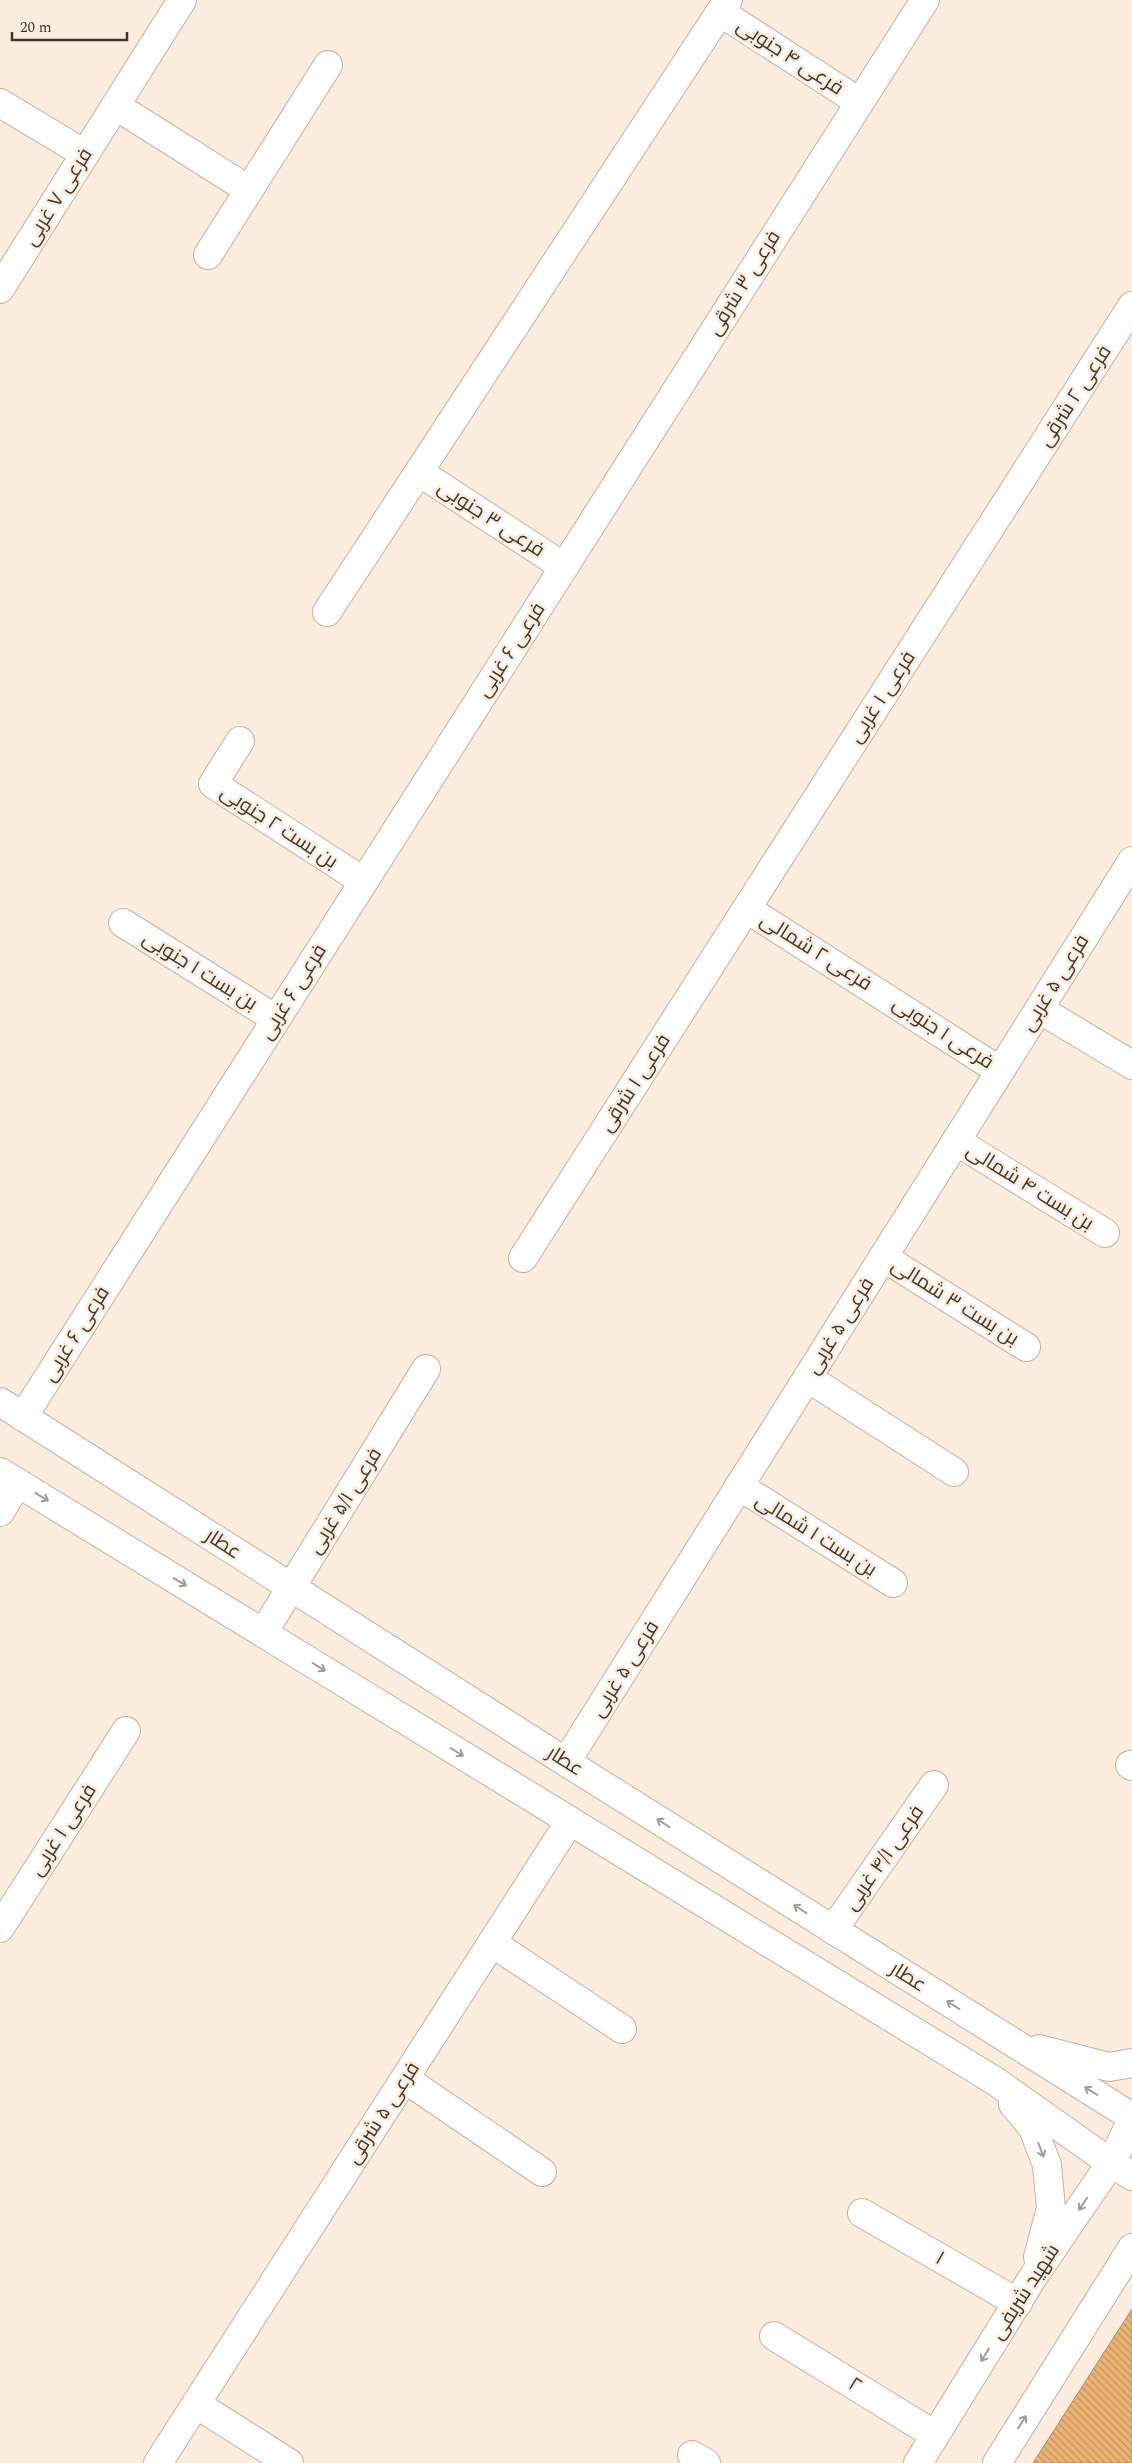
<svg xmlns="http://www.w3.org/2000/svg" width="1132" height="2463" font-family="Spectral,Cairo,serif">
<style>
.building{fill:url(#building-back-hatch);stroke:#a38d75;filter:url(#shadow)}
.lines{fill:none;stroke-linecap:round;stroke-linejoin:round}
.minor-casing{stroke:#c8b098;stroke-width:30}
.major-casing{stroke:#c8b098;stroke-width:30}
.minor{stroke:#fff;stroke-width:28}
.major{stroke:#fff;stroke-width:28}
.oneway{stroke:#a09b96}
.labels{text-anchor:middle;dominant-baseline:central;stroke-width:5;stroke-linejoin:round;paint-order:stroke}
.street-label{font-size:20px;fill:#40372d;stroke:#fcedde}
</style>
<defs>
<pattern id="building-back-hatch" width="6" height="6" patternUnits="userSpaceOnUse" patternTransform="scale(1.25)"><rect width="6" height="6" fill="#ecb372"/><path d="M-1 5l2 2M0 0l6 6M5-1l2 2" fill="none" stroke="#c1925e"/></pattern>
<filter id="shadow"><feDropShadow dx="5.5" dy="3" stdDeviation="1" flood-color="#0004"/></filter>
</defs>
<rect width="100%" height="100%" fill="#fcedde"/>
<!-- building -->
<path class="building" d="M1132,2309V2463H1033Z"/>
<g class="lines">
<defs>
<g id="minor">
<path d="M720,12L859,102"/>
<path d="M0,103L85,154"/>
<path d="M116,106L249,190"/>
<path d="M208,255L328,65"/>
<path d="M0,289L182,0"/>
<path d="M419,472L564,567"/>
<path d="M327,612L728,0"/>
<path d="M240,741L213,784L363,881"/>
<path d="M747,909L1000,1071"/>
<path d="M123,923L276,1019"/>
<path d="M1039,1009L1132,1065"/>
<path d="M956,1141L1105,1233"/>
<path d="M883,1257L1026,1347"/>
<path d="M523,1258L1132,306"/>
<path d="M808,1378L954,1472"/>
<path d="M23,1417L925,0"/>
<path d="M739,1486L893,1583"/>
<path d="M0,1512L18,1483"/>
<path d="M263,1633L426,1369"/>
<path d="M566,1762L1132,861"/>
<path d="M1130,1765L1132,1766"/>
<path d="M0,1928L126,1731"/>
<path d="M833,1930L934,1785"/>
<path d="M492,1943L622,2029"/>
<path d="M405,2079L542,2172"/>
<path d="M862,2213L1018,2303"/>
<path d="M774,2336L935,2435"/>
<path d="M196,2404L289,2463"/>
<path d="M692,2455L706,2463"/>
<path d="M158,2463L570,1821"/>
</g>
<g id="major">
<path d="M0,1402L566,1762L1132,2117"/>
<path d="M0,1472L995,2081L1111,2163L1132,2176"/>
<path d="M1039,2049L1109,2067L1132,2063"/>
<path d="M1013,2104L1033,2128L1047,2165L1051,2208L1038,2257"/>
<path d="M918,2463L1033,2277L1111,2163L1132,2120"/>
<path d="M997,2463L1132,2248"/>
</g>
</defs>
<!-- minor casing -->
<use href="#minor" class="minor-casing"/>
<!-- major casing -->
<use href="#major" class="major-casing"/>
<!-- minor -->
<use href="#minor" class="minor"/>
<!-- major -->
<use href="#major" class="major"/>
</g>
<!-- one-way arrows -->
<defs><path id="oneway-shaft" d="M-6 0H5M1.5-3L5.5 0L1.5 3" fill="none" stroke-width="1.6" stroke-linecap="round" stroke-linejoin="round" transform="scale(1.25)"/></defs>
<g class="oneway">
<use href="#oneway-shaft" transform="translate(42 1497) rotate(31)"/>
<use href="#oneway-shaft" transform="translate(180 1582) rotate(31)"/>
<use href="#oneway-shaft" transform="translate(319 1667) rotate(32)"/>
<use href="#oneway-shaft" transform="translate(457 1752) rotate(32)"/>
<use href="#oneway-shaft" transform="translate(663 1823) rotate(-148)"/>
<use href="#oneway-shaft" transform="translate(800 1909) rotate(-148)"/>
<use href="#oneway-shaft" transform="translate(953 2005) rotate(-148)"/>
<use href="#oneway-shaft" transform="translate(1091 2091) rotate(-148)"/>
<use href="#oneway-shaft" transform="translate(1041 2150) rotate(69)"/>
<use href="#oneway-shaft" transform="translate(1083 2204) rotate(124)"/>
<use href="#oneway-shaft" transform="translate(985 2355) rotate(122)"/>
<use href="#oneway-shaft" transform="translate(1022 2422) rotate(-58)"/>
</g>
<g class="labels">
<!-- street labels -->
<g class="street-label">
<text transform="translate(790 57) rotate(33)">فرعی ۴ جنوبی</text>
<text transform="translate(58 197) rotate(-58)">فرعی ۷ غربی</text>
<text transform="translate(744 283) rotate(-58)">فرعی ۳ شرقی</text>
<text transform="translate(1075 396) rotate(-57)">فرعی ۲ شرقی</text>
<text transform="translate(491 519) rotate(33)">فرعی ۳ جنوبی</text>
<text transform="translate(511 650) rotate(-57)">فرعی ۶ غربی</text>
<text transform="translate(882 697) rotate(-57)">فرعی ۱ غربی</text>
<text transform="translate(279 827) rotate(33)">بن بست ۲ جنوبی</text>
<text transform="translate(816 952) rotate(32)">فرعی ۲ شمالی</text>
<text transform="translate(200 971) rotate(32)">بن بست ۱ جنوبی</text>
<text transform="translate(1055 983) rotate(-58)">فرعی ۵ غربی</text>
<text transform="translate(293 992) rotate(-58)">فرعی ۶ غربی</text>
<text transform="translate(943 1033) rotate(33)">فرعی ۱ جنوبی</text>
<text transform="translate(635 1083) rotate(-57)">فرعی ۱ شرقی</text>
<text transform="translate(1030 1187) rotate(32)">بن بست ۴ شمالی</text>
<text transform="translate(955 1302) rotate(32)">بن بست ۳ شمالی</text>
<text transform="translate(840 1326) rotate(-58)">فرعی ۵ غربی</text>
<text transform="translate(76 1334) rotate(-58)">فرعی ۶ غربی</text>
<text transform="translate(345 1501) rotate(-58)">فرعی ۵/۱ غربی</text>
<text transform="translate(816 1535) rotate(32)">بن بست ۱ شمالی</text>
<text transform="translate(223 1544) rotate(33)">عطار</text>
<text transform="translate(625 1669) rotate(-58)">فرعی ۵ غربی</text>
<text transform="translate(565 1761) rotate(32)">عطار</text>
<text transform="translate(63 1830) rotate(-57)">فرعی ۱ غربی</text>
<text transform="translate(884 1858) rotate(-55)">فرعی ۴/۱ غربی</text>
<text transform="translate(908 1977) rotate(32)">عطار</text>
<text transform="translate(383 2113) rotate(-57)">فرعی ۵ شرقی</text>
<text transform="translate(940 2258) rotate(30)">۱</text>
<text transform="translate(1025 2292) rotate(-57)">شهید شریفی</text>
<text transform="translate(855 2385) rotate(32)">۲</text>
</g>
</g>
<!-- scale -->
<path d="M12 32v8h115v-8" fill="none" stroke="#40372d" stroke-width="2.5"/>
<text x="20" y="32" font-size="15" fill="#40372d" stroke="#fcedde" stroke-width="4" paint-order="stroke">20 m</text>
</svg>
